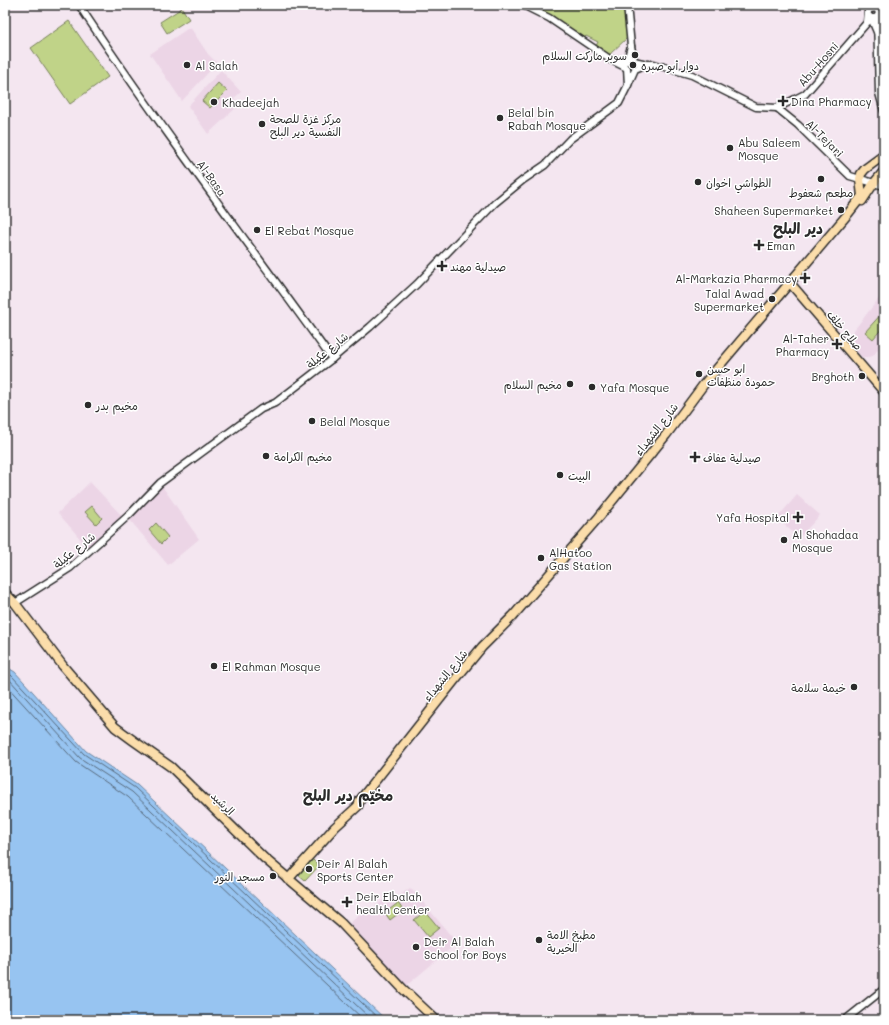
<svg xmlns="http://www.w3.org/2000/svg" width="889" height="1025" font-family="Mali,'Playpen Sans Arabic',sans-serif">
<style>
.built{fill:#ecd5e6}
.green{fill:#c0d388;stroke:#767f5a}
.water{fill:#97c4f1;stroke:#6c87a2}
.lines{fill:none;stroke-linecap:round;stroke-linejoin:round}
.shore{stroke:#56687a;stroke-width:1}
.minor-casing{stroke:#2b2b2b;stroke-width:9}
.major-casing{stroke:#2b2b2b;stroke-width:11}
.minor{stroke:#fff;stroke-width:6}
.major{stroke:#fbddab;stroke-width:8}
.poi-dot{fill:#2b2b2b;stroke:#fff;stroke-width:1.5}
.labels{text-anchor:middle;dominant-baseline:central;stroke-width:3;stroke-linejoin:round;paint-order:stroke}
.poi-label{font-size:11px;fill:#2b2b2b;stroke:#fff;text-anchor:start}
.street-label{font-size:11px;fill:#2b2b2b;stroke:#fff}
.district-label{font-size:15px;font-weight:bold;fill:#2b2b2b;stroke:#fff}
</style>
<rect width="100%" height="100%" fill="#f4e6f0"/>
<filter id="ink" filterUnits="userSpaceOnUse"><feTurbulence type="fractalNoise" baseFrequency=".025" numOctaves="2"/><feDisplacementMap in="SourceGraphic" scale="8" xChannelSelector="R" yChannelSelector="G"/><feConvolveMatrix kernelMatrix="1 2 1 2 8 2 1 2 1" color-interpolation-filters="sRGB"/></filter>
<g filter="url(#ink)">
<!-- built -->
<g class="built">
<path d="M190,27L208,54L217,63L182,101L150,54Z"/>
<path d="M221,70L241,92L234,98L239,105L208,134L188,106Z"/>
<path d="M884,292V341L873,356L862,358L847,339Z"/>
<path d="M90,482L123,517L89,549L58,513Z"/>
<path d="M162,486L199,539L168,565L129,519Z"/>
<path d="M797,495L820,515L799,538L777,518Z"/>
<path d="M410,888L416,894L457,943L406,986L349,924L365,910L367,913L391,894L395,899Z"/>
</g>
<!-- green -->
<g class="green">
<path d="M529,5H624L627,38L609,55L596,46L598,42L586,36L584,38L546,13Z"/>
<path d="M182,8L189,19L167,33L160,22Z"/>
<path d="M69,21L108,77L70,104L31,48Z"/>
<path d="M879,21L884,22V92L882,93Z"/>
<path d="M218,83L227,91L210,108L202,101Z"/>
<path d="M884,311V326L873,339L865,332Z"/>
<path d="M92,506L102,518L96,524L85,512Z"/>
<path d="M156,523L168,537L161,544L149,530Z"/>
<path d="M311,858L319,866L305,881L297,874Z"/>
<path d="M398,903L403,910L390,920L385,913Z"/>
<path d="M425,911L439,928L428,937L414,920Z"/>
</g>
<!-- water -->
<path class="water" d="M5,666L15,672L86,751L137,785L386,1020H5Z"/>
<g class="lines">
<!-- shore -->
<g class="shore">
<path d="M5,670L12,676L84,754L135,788L380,1020"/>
<path d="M5,677L9,679L80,758L132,792L372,1020"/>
<path d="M5,684L76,762L128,797L364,1020"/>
</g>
<defs>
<g id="minor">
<path d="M79,5C159,126 247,241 332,359"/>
<path d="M523,5L549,18L611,60"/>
<path d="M627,5L631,46"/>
<path d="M879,12L883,5"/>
<path d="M877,17L879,93L884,111"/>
<path d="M867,22L868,11L870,9L876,8L879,12L878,16L876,18H871L868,15"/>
<path d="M647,64L635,69L628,85L627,68L611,60L627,61L631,46L634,61L647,64H654L692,75L756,107L777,108L805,94L871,18L877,32"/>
<path d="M777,108L798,125L850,176L884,186"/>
<path d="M15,603L70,568L129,515L160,483L261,409L275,403L332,359L370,327L417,284L495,203L523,180L545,165L570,139L619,103L628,85"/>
<path d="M845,1020L884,989"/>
</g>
<g id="major">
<path d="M862,201L874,183L884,171"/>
<path d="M790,283L884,392"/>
<path d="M5,593L15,603L63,666L115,727L134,741L171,767L264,858L341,923L403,989L436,1020"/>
<path d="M287,878L291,876L335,827L358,806L360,800L454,681L482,647L513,616L599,517L666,435L704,384L847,215L862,196L860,179L861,174L865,169L884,155"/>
</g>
</defs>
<!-- minor casing -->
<use href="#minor" class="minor-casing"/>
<!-- major casing -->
<use href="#major" class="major-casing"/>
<!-- minor -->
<use href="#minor" class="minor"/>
<!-- major -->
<use href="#major" class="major"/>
</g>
</g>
<!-- markers -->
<g class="poi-dot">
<circle cx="635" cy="55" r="4"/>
<circle cx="187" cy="65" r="4"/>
<circle cx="633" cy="65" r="4"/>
<path d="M781 95h4v4h4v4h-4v4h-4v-4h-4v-4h4z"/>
<circle cx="214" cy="102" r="4"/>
<circle cx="500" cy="118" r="4"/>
<circle cx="262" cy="124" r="4"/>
<circle cx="730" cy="148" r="4"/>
<circle cx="821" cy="179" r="4"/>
<circle cx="698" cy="182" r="4"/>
<circle cx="841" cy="210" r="4"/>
<circle cx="257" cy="230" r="4"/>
<path d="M757 239h4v4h4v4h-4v4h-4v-4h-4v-4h4z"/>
<path d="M440 260h4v4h4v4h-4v4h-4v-4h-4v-4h4z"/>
<path d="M803 272h4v4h4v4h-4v4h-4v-4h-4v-4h4z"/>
<circle cx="772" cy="299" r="4"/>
<path d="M835 338h4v4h4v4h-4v4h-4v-4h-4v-4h4z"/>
<circle cx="699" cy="374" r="4"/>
<circle cx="862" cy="376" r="4"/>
<circle cx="570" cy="384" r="4"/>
<circle cx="592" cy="387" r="4"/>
<circle cx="88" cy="405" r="4"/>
<circle cx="312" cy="421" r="4"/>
<circle cx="266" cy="456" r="4"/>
<path d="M693 451h4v4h4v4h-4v4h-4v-4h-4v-4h4z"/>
<circle cx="560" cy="475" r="4"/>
<path d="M796 511h4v4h4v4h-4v4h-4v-4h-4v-4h4z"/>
<circle cx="784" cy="540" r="4"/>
<circle cx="541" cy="558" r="4"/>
<circle cx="214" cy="666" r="4"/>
<circle cx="854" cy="687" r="4"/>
<circle cx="309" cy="869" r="4"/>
<circle cx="273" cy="876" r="4"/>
<path d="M345 896h4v4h4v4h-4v4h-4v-4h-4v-4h4z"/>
<circle cx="539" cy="940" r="4"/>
<circle cx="416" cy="947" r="4"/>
</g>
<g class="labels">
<!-- poi labels -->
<g class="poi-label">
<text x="627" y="55" text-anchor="end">سوبر ماركت السلام</text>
<text x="195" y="65">Al Salah</text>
<text x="641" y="65">دوار أبو صبره</text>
<text x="791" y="101">Dina Pharmacy</text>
<text x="222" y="102">Khadeejah</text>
<text x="508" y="112">Belal bin<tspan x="508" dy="13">Rabah Mosque</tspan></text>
<text x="270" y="118">مركز غزة للصحة<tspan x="270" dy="13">النفسية دير البلح</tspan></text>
<text x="738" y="142">Abu Saleem<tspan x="738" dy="13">Mosque</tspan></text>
<text x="706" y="182">الطواشي اخوان</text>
<text x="821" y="192" text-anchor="middle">مطعم شعفوط</text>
<text x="833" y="210" text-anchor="end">Shaheen Supermarket</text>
<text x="265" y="230">El Rebat Mosque</text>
<text x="767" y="245">Eman</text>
<text x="450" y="266">صيدلية مهند</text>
<text x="797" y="278" text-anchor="end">Al-Markazia Pharmacy</text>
<text x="764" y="293" text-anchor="end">Talal Awad<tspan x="764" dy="13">Supermarket</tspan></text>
<text x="829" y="338" text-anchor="end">Al-Taher<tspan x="829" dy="13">Pharmacy</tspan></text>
<text x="707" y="368">ابو حسن<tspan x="707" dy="13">حمودة منظفات</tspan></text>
<text x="854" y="376" text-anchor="end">Brghoth</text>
<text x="562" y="384" text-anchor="end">مخيم السلام</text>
<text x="600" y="387">Yafa Mosque</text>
<text x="96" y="405">مخيم بدر</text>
<text x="320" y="421">Belal Mosque</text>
<text x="274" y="456">مخيم الكرامة</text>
<text x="703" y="457">صيدلية عفاف</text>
<text x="568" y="475">البيت</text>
<text x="789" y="517" text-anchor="end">Yafa Hospital</text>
<text x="792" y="534">Al Shohadaa<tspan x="792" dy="13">Mosque</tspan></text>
<text x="549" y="552">AlHatoo<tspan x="549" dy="13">Gas Station</tspan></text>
<text x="222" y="666">El Rahman Mosque</text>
<text x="846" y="687" text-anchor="end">خيمة سلامة</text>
<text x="317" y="863">Deir Al Balah<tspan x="317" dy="13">Sports Center</tspan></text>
<text x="265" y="876" text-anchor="end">مسجد النور</text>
<text x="356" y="896">Deir Elbalah<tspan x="356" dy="13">health center</tspan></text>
<text x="547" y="934">مطبخ الامة<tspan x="547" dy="13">الخيرية</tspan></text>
<text x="424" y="941">Deir Al Balah<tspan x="424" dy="13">School for Boys</tspan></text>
</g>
<!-- street labels -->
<g class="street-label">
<text transform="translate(818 64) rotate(-49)">Abu-Hosni</text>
<text transform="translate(825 138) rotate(45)">Al-Tejari</text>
<text transform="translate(212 178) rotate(54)">Al-Basa</text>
<text transform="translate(845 330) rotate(50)">صلاح خلف</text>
<text transform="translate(327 350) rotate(-39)">شارع عكيلة</text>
<text transform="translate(656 429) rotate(-52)">شارع الشهداء</text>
<text transform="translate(74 550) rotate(-39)">شارع عكيلة</text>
<text transform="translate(445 675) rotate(-51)">شارع الشهداء</text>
<text transform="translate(223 803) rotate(45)">الرشيد</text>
</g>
<!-- district labels -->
<g class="district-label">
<text x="798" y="228">دير البلح</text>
<text x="348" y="795">مخيّم دير البلح</text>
</g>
</g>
<!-- margin -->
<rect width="889" height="1025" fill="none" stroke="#fff" stroke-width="20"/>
<rect x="10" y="10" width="869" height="1005" fill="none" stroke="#2b2b2b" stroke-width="1.5" filter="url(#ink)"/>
</svg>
